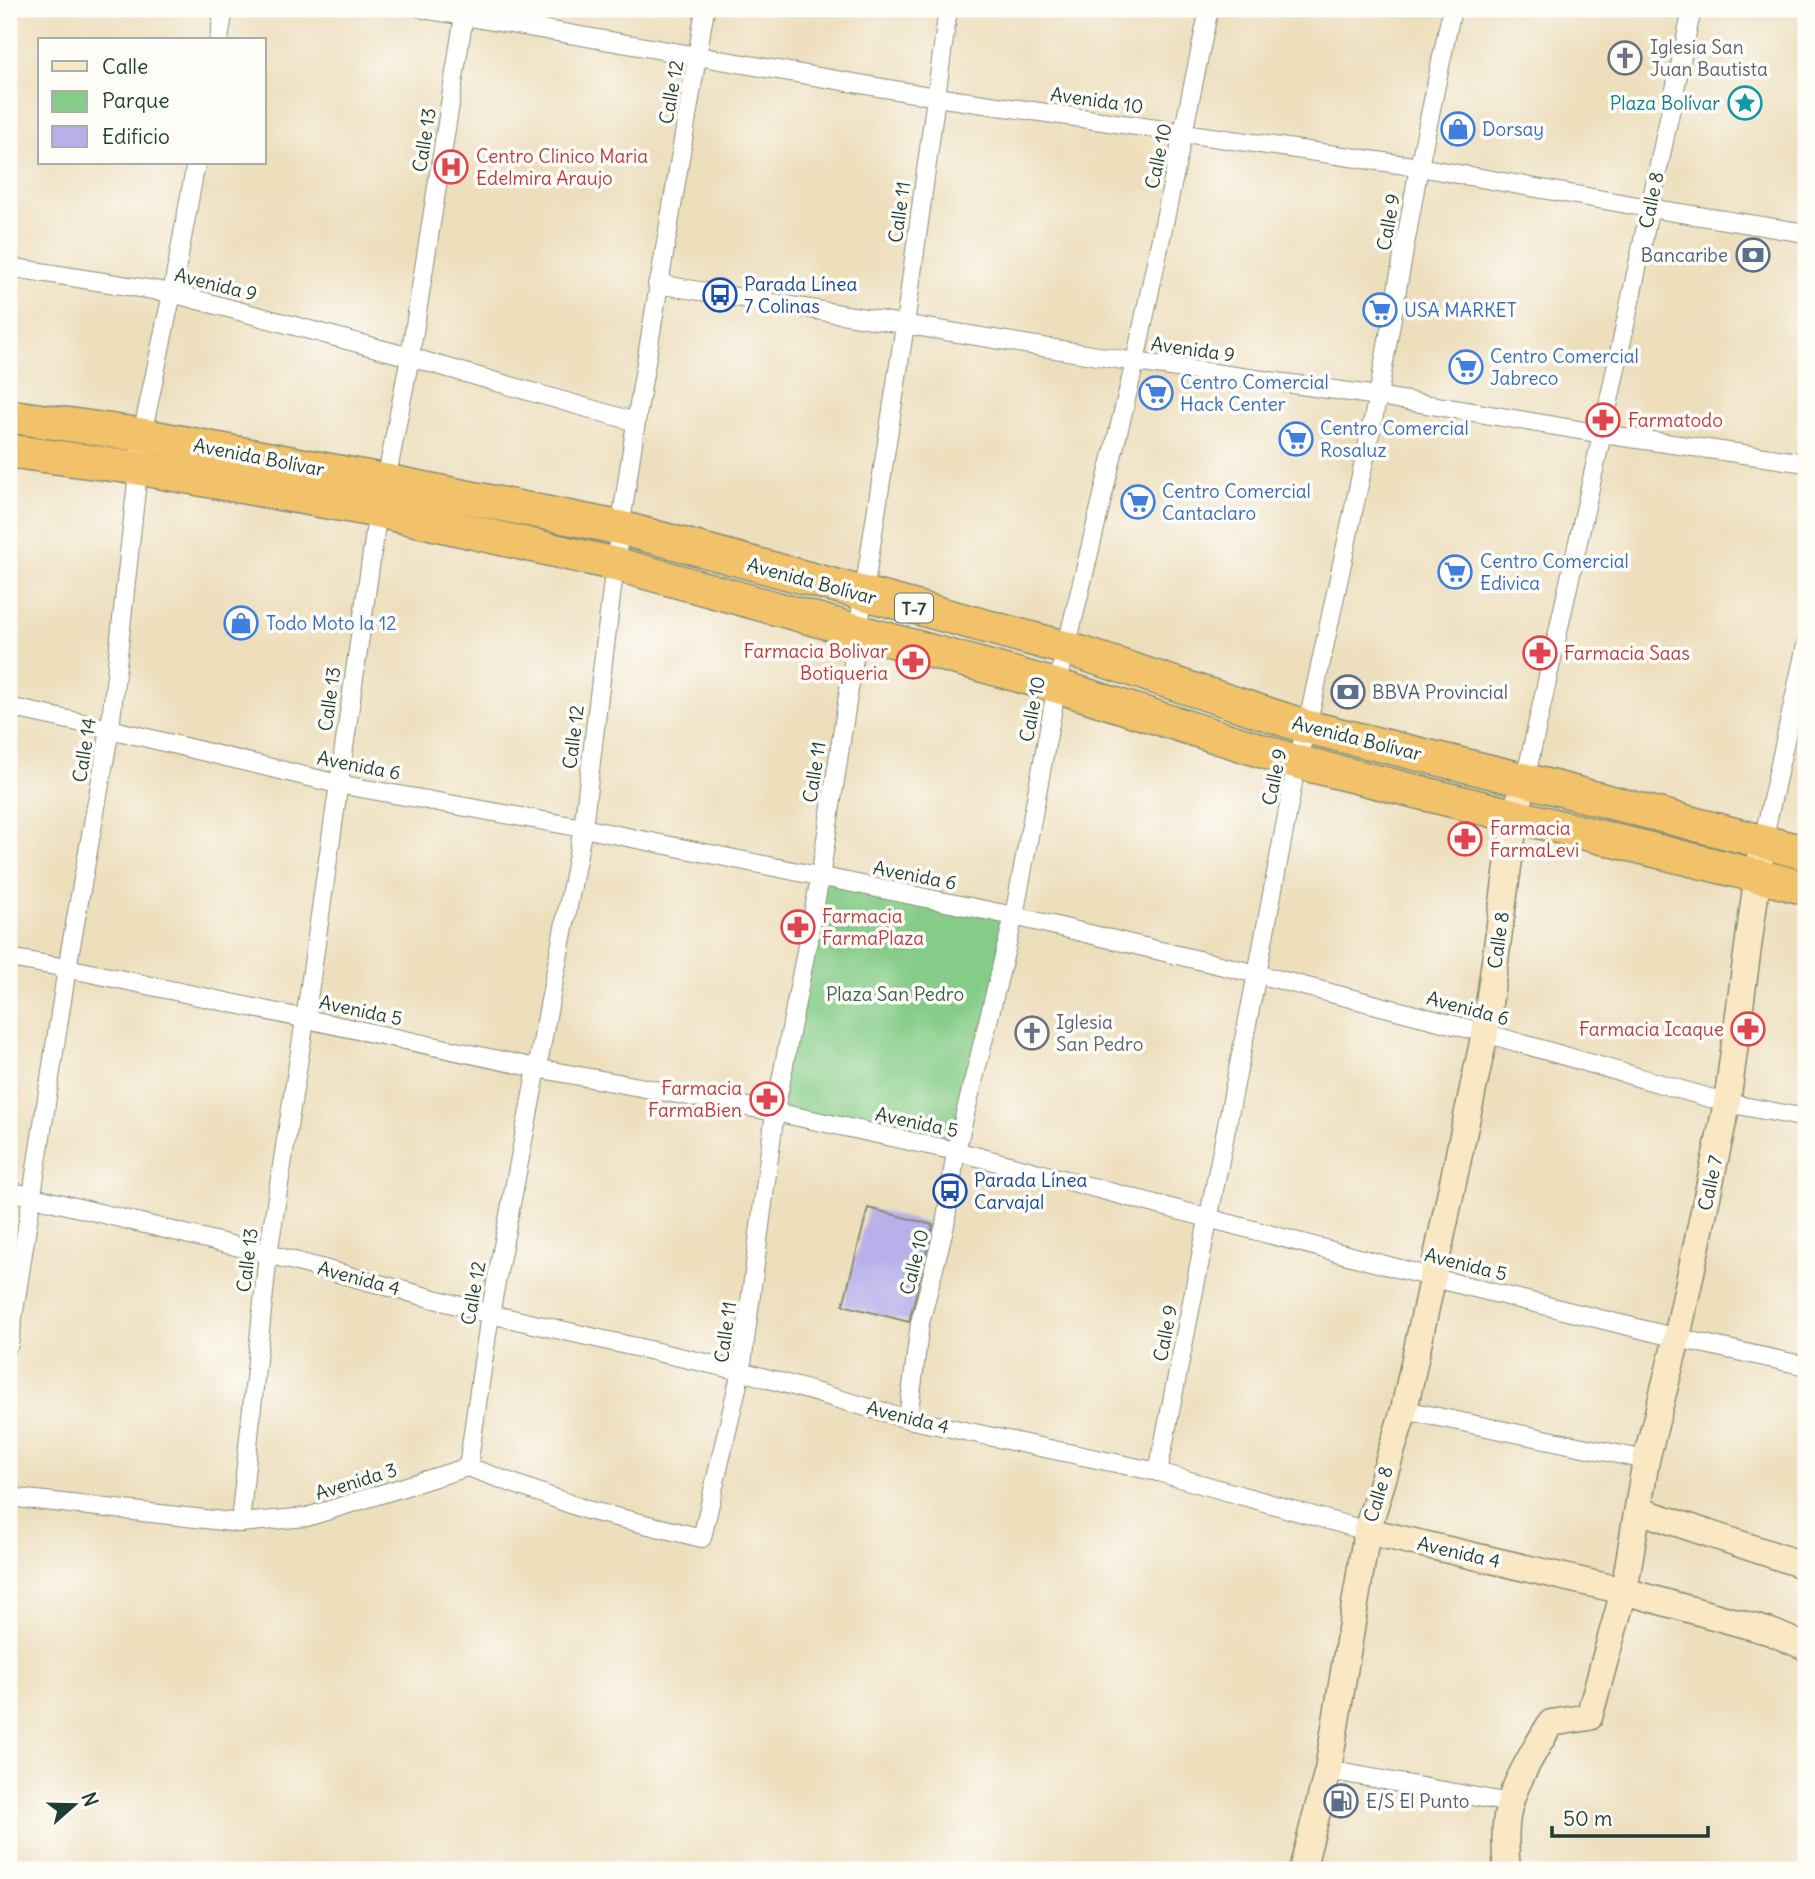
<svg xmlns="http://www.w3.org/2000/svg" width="1815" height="1879" font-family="Delius,sans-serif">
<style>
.green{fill:#84cc87;stroke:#52845e;stroke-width:2}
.building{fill:#b7b0ea}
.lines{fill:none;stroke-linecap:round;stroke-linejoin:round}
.street-casing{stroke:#868e78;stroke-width:20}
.secondary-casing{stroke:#868e78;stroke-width:29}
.highway-casing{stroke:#868e78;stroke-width:36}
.street{stroke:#fff;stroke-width:18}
.secondary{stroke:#fae7c3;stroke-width:26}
.highway{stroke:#f2c26a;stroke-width:33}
.labels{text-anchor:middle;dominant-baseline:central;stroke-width:7;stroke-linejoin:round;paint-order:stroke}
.shield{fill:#fdfcf7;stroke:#62766e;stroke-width:2}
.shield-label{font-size:18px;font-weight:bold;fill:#1f3d34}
.worship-label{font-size:19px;fill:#5b616d;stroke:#fdfcf7;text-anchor:start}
.street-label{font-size:19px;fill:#1f3d34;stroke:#fdfcf7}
.culture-label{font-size:19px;fill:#0d838f;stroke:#fdfcf7;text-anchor:end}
.shop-label{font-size:19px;fill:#366cbe;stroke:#fdfcf7;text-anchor:start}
.health-label{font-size:19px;fill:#be3a42;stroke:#fdfcf7;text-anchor:start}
.service-label{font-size:19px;fill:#4e5e75;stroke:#fdfcf7;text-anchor:start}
.transit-label{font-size:19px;fill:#164399;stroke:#fdfcf7;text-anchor:start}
.park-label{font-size:19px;fill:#386149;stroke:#fdfcf7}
</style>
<rect width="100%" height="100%" fill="#fdfcf7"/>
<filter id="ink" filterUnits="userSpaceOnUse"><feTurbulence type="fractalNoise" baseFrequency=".0143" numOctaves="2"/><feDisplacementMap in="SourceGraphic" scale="14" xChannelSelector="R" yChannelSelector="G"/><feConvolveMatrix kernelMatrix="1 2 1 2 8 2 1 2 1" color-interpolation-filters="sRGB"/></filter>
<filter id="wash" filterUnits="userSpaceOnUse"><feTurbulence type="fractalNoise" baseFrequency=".00686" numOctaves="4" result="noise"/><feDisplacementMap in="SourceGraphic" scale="28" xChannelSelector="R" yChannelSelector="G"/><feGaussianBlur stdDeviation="1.57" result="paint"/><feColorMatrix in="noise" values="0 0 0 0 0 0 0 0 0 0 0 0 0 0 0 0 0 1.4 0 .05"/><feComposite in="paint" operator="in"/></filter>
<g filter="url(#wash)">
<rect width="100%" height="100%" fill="#eddebc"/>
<!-- green -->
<path class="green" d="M820,878L1014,916L956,1151L775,1112Z"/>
<g id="blocks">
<!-- building -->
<path class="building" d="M868,1208L933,1225L909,1322L843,1305Z"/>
</g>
</g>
<g filter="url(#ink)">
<use href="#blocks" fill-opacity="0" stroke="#868e78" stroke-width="2"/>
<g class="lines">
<defs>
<g id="street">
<path d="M423,9L936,97L1419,167L1649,208L1806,233"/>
<path d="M219,40L224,9"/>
<path d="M9,267L172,293L410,357L636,422"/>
<path d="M657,284L1135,362L1378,396L1602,434L1806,463"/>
<path d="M9,707L110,729L338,784L583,828L1014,916L1257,974L1485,1033L1727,1103L1806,1118"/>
<path d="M1525,780L1602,434L1692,9"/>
<path d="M1763,841L1806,645"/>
<path d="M9,958L67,968L536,1068L775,1112L956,1151L1434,1278L1677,1338L1806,1366"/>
<path d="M9,1191L268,1254L490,1314L741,1371L908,1419L1158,1472L1367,1531"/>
<path d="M9,1344L67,968L110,729L142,435L172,293L196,163"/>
<path d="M1404,1410L1646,1460"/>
<path d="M908,1419L920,1323L945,1225L956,1151L1014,916L1057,686L1135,362L1209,9"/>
<path d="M468,1467L490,1314L583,828L615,564L636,422L705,9"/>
<path d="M1158,1472L1257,974L1297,762L1307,727L1378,396L1419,167L1452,9"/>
<path d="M9,1497L240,1523L307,1517L468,1467L587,1510L702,1538L741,1371L775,1112L820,878L905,325L948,9"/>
<path d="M240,1523L268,1254L305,1020L378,511L386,481L410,357L465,9"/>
<path d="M1328,1770L1510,1803"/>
</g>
<g id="secondary">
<path d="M1638,1510L1806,1566"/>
<path d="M1367,1531L1624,1591L1771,1632L1806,1647"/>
<path d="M1302,1870L1328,1770L1367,1531L1404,1410L1485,1033L1515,816L1525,780"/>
<path d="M1507,1870C1505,1850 1504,1823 1510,1803C1516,1780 1538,1744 1551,1723L1589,1717L1624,1591L1646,1460L1677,1338L1727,1103L1760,858"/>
</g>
<g id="highway">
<path d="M9,416L142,435L386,481L621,528L1066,648L1307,727L1525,780L1806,853"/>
<path d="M9,451L138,468L378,511L615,564L1057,686L1297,762L1806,888"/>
</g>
</defs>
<!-- street casing -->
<use href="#street" class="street-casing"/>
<!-- secondary casing -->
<use href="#secondary" class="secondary-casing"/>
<!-- highway casing -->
<use href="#highway" class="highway-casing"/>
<!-- street -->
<use href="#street" class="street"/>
<!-- secondary -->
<use href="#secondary" class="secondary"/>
<!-- highway -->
<use href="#highway" class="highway"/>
</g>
</g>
<!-- icons -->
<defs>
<symbol id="church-ring" viewBox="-11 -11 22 22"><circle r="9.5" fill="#fdfcf7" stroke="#6b7280" stroke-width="1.5"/><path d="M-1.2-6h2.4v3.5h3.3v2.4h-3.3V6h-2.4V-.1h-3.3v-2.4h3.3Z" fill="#6b7280"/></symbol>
<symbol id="sight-ring" viewBox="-11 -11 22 22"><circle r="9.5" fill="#fdfcf7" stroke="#0f9aa8" stroke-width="1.5"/><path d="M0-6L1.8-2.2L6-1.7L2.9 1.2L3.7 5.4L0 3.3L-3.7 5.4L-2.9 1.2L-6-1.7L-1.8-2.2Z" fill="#0f9aa8"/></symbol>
<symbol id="shop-ring" viewBox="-11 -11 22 22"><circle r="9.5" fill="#fdfcf7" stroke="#3f7fe0" stroke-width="1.5"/><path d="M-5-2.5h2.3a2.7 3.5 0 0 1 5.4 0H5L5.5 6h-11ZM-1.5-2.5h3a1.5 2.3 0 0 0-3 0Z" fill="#3f7fe0"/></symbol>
<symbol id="hospital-ring" viewBox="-11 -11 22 22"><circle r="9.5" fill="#fdfcf7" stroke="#e0444e" stroke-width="1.5"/><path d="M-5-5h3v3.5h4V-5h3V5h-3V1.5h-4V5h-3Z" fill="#e0444e"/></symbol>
<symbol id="bank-ring" viewBox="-11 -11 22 22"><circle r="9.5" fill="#fdfcf7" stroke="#5c6f8a" stroke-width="1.5"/><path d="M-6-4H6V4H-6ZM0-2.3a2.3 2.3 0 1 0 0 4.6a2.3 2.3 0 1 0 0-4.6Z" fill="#5c6f8a"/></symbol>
<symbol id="bus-ring" viewBox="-11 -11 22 22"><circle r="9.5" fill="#fdfcf7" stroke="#1a4fb4" stroke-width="1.5"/><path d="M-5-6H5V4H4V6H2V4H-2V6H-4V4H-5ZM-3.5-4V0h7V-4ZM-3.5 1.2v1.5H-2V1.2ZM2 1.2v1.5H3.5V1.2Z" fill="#1a4fb4"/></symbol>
<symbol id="supermarket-ring" viewBox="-11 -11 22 22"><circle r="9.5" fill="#fdfcf7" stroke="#3f7fe0" stroke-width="1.5"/><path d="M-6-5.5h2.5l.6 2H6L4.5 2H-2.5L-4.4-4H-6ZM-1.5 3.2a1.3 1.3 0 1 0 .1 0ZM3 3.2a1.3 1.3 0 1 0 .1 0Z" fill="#3f7fe0"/></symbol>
<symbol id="pharmacy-ring" viewBox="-11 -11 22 22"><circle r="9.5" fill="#fdfcf7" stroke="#e0444e" stroke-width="1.5"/><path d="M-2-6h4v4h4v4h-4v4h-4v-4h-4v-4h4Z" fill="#e0444e"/></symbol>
<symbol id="fuel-ring" viewBox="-11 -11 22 22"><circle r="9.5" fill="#fdfcf7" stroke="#5c6f8a" stroke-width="1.5"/><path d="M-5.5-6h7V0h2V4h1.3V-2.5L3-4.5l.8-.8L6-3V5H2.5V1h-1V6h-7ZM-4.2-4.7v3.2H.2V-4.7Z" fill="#5c6f8a"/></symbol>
</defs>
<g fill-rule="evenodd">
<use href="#church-ring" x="1606" y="39" width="38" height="38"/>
<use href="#sight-ring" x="1726" y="84" width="38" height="38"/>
<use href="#shop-ring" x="1439" y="110" width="38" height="38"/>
<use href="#hospital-ring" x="432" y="148" width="38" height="38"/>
<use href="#bank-ring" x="1734" y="236" width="38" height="38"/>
<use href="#bus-ring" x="701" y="276" width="38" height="38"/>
<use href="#supermarket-ring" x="1361" y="291" width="38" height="38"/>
<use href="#supermarket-ring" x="1447" y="348" width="38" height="38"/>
<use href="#supermarket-ring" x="1137" y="374" width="38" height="38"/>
<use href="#pharmacy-ring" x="1584" y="401" width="38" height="38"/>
<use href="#supermarket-ring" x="1277" y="420" width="38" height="38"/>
<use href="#supermarket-ring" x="1119" y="483" width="38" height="38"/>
<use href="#supermarket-ring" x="1436" y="553" width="38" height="38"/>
<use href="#shop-ring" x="222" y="604" width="38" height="38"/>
<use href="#pharmacy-ring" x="1521" y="634" width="38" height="38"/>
<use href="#pharmacy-ring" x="894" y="643" width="38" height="38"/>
<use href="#bank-ring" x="1329" y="673" width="38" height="38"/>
<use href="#pharmacy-ring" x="1446" y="820" width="38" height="38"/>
<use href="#pharmacy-ring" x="779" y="908" width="38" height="38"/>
<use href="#pharmacy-ring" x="1729" y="1010" width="38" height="38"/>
<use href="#church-ring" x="1013" y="1014" width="38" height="38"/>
<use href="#pharmacy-ring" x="748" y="1080" width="38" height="38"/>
<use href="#bus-ring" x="931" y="1172" width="38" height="38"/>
<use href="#fuel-ring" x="1322" y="1782" width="38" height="38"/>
</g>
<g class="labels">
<!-- shield labels -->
<rect class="shield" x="895" y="593.5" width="38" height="29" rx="5"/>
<g class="shield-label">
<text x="914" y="608">T-7</text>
</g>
<!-- worship labels -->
<g class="worship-label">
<text x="1650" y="47">Iglesia San<tspan x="1650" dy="22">Juan Bautista</tspan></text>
<text x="1056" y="1022">Iglesia<tspan x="1056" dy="22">San Pedro</tspan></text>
</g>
<!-- street labels -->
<g class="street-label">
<text transform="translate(671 92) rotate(-80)">Calle 12</text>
<text transform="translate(1097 100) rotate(8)">Avenida 10</text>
<text transform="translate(424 140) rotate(-81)">Calle 13</text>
<text transform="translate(1158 156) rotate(-78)">Calle 10</text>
<text transform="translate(1651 200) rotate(-78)">Calle 8</text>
<text transform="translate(899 212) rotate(-82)">Calle 11</text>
<text transform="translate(1388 222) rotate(-80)">Calle 9</text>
<text transform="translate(216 284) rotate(14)">Avenida 9</text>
<text transform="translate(1193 349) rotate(8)">Avenida 9</text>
<text transform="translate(259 457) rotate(11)">Avenida Bolívar</text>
<text transform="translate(812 581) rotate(15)">Avenida Bolívar</text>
<text transform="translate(329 699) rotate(-82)">Calle 13</text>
<text transform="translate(1032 709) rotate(-79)">Calle 10</text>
<text transform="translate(573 737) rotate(-83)">Calle 12</text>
<text transform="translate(1357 738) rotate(14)">Avenida Bolívar</text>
<text transform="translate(84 750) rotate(-81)">Calle 14</text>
<text transform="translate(359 765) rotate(11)">Avenida 6</text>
<text transform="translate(814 772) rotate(-81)">Calle 11</text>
<text transform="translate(1274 777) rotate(-78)">Calle 9</text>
<text transform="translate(915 875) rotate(11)">Avenida 6</text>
<text transform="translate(1498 940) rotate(-82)">Calle 8</text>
<text transform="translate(1468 1008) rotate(15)">Avenida 6</text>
<text transform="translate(361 1010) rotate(12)">Avenida 5</text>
<text transform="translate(917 1122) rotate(12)">Avenida 5</text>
<text transform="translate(1710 1183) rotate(-78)">Calle 7</text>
<text transform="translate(247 1260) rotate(-83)">Calle 13</text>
<text transform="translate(914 1262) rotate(-76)">Calle 10</text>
<text transform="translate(1466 1264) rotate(14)">Avenida 5</text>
<text transform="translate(359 1278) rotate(15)">Avenida 4</text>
<text transform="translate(473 1293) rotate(-80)">Calle 12</text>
<text transform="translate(725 1332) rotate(-82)">Calle 11</text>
<text transform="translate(1165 1333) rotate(-79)">Calle 9</text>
<text transform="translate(908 1417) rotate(14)">Avenida 4</text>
<text transform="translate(356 1481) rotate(-17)">Avenida 3</text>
<text transform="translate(1378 1494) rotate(-73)">Calle 8</text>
<text transform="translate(1459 1552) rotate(13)">Avenida 4</text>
</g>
<!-- culture labels -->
<g class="culture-label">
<text x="1720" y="103">Plaza Bolívar</text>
</g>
<!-- shop labels -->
<g class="shop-label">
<text x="1482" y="129">Dorsay</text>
<text x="1404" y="310">USA MARKET</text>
<text x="1490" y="356">Centro Comercial<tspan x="1490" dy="22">Jabreco</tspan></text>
<text x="1180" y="382">Centro Comercial<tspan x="1180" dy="22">Hack Center</tspan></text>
<text x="1320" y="428">Centro Comercial<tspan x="1320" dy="22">Rosaluz</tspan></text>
<text x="1162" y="491">Centro Comercial<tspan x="1162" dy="22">Cantaclaro</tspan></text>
<text x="1480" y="561">Centro Comercial<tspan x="1480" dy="22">Edivica</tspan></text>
<text x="266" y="623">Todo Moto la 12</text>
</g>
<!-- health labels -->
<g class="health-label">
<text x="476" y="156">Centro Clinico Maria<tspan x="476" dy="22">Edelmira Araujo</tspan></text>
<text x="1628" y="420">Farmatodo</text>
<text x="888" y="651" text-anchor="end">Farmacia Bolivar<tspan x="888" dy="22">Botiqueria</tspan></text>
<text x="1564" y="653">Farmacia Saas</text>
<text x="1490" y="828">Farmacia<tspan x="1490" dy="22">FarmaLevi</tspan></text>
<text x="822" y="916">Farmacia<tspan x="822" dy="22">FarmaPlaza</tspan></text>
<text x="1724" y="1029" text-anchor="end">Farmacia Icaque</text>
<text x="742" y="1088" text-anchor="end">Farmacia<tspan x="742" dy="22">FarmaBien</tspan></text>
</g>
<!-- service labels -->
<g class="service-label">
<text x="1728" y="255" text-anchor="end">Bancaribe</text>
<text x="1372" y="692">BBVA Provincial</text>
<text x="1366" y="1801">E/S El Punto</text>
</g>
<!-- transit labels -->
<g class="transit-label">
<text x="744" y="284">Parada Línea<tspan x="744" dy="22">7 Colinas</tspan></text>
<text x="974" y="1180">Parada Línea<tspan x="974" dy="22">Carvajal</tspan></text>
</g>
<!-- park labels -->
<g class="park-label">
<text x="895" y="994">Plaza San Pedro</text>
</g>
</g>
<!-- margin -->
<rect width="1815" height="1879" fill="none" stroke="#fdfcf7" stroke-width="35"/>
<!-- legend -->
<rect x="38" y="38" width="228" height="126" fill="#fdfcf7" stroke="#a4b0a9" stroke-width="2"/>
<rect x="52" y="61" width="35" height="10" fill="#fae7c3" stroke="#a4b0a9" stroke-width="2"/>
<text x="102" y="74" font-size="21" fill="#1f3d34">Calle</text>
<rect x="52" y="91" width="35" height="21" fill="#84cc87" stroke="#a4b0a9" stroke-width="2"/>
<text x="102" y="108" font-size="21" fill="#1f3d34">Parque</text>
<rect x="52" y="126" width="35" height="21" fill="#b7b0ea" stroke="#a4b0a9" stroke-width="2"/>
<text x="102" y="144" font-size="21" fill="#1f3d34">Edificio</text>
<!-- north arrow -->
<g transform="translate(74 1805) rotate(70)" stroke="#fdfcf7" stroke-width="5" paint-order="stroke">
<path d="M0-5L12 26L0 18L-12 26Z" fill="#1f3d34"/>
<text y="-10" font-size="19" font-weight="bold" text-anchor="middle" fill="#1f3d34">N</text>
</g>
<!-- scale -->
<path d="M1552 1826v10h156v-10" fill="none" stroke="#1f3d34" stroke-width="3.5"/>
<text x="1563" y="1826" font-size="21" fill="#1f3d34" stroke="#fdfcf7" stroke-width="5" paint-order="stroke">50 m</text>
</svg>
